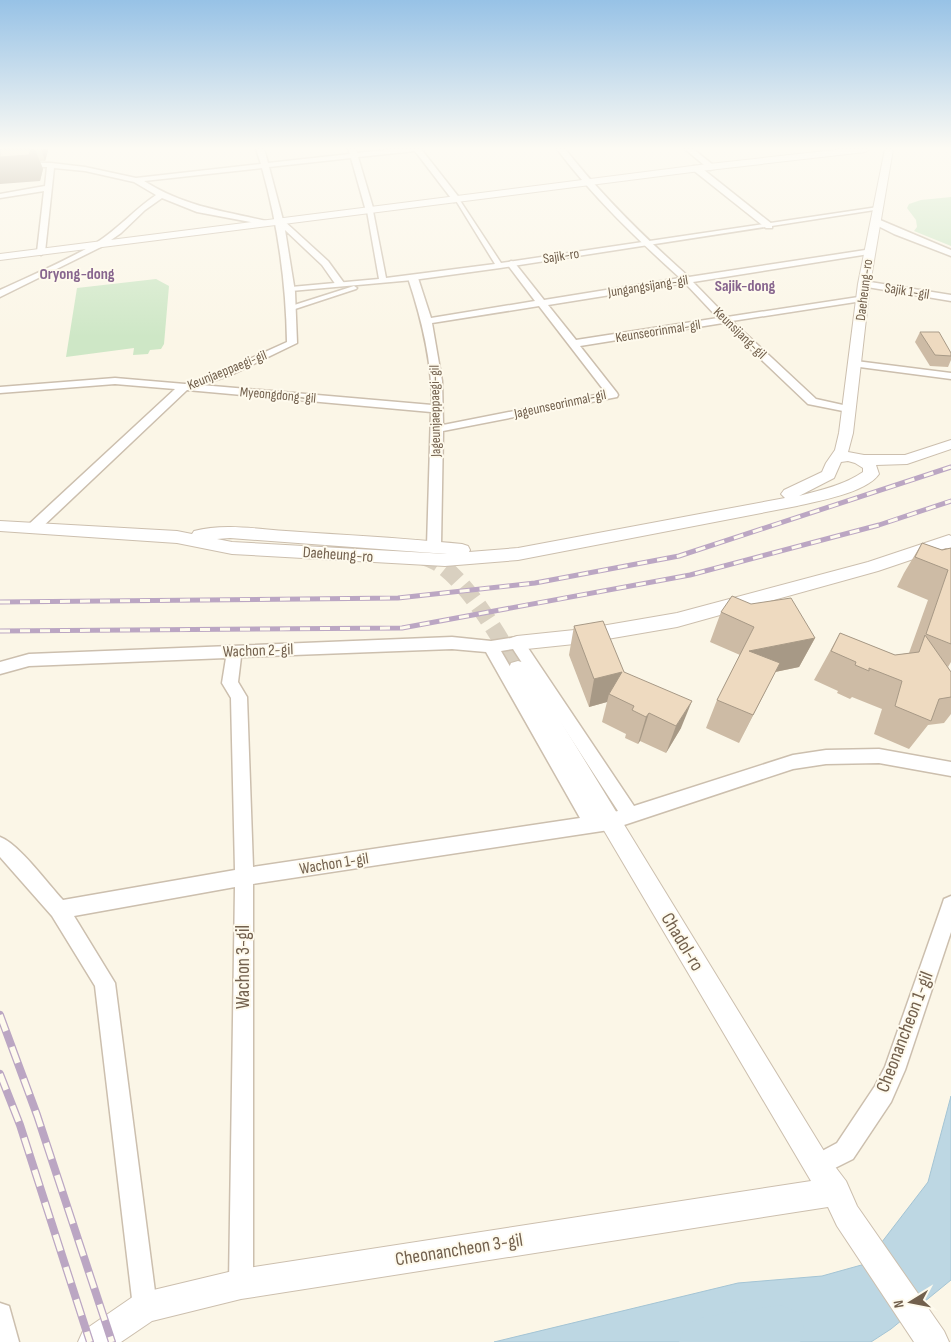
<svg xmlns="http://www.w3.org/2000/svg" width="951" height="1342" font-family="'Sofia Sans Condensed',sans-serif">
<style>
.green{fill:#cee7c6}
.water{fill:#bdd7e3;stroke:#a4c4d4}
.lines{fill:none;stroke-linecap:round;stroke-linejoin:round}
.river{fill:#bdd7e3;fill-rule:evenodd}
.tertiary-tunnel{stroke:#d9d0c0;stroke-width:17;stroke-dasharray:17 8;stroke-linecap:butt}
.pedestrian-casing{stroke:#ccbfae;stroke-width:3}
.minor-casing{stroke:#ccbfae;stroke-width:3}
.tertiary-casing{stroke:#ccbfae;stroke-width:2}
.pedestrian{fill:#fff;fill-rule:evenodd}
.minor{fill:#fff;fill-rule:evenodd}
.tertiary{fill:#fff;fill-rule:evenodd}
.rail-far1-casing{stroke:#bba6c3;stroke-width:5}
.rail-casing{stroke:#bba6c3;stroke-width:8}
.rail-far1{stroke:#fefaed;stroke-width:3;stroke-dasharray:10;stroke-linecap:butt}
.rail{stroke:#fefaed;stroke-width:5.5;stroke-dasharray:17;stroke-linecap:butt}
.wall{fill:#cdbba5}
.shaded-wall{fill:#a79986}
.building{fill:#eedac0;stroke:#a79986}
.labels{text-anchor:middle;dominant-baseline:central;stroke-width:4;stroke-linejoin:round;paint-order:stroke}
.far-street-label{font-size:14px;fill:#72604d;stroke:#fefaed}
.far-quarter-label{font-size:16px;font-weight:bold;fill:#87658e;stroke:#fefaed}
.street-label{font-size:16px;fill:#72604d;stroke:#fefaed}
.near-street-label{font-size:19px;fill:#72604d;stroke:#fefaed}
</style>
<rect width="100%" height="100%" fill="#fbf6e7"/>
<!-- green -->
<g class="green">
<path d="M951,197V246L914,231L917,227L916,220L907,208L909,204L921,200Z"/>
<path d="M156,279L169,286L164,344L161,349L150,350L148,354L133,355L134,348L66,357L77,288Z"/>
</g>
<!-- water -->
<path class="water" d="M951,1096V1280L891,1329L871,1342H758L724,1332L681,1342H494L738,1283L822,1276L865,1264L928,1182Z"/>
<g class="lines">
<!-- river -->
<path class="river" d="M780,1305L798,1312L805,1330L800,1342H679L686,1324L704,1317Z"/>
<!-- tertiary-tunnel -->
<path class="tertiary-tunnel" d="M399,551C411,554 425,556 436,562C468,581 498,636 518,668"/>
<defs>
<g id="pedestrian">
<path d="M455,199H459L501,263L878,207L881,209L500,268L413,280L291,291L288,289L291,287L379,279L367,211L370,209L373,211L386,278L495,264Z"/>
<path d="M354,286L357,288L356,289L295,309L288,307Z"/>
</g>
<g id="minor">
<path d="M256,149H264L268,163L350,154L348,149H356L357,153L395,149H421L461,200L454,202L415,151L358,157L374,211L370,213L366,211L351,158L269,167L283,220L328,261L344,283L342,285H336L322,265L285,230L295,292L297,343L231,375L201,385L432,405C432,361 422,320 408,278L410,276H416L418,278L431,318L535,301L507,264L511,261L514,262L544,300L680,278C636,238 593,197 557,149H565C602,196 644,237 689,277L872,249L873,251L869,254L693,282L727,317L865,296V300L862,301L732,321L816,399L852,407L854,409L848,412L808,404L723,323L580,346L617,393L618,395L617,397L443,431L441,546L439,549H429L427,546L431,412L187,390L38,531H28L27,528L28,525L175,389L115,384L0,393V387L115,378L185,384L223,371L287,342C286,282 278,225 262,168L144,181C186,207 219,210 266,221V225L197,212L162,198L145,210L121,233L101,247L0,297V290C32,275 66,261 96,243C118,229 134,210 156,195L134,182L85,171L54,168L45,252L41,255L37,252L44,191L0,198V194L45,186L47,167L0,166V162L51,163L85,167L136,178L261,164ZM685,283L718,318L576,340L548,305ZM539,306L606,393L443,425L442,381L432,323Z"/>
<path d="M685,149H693L717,168L710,170Z"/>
<path d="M693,166H699L772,224V228H766L693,170Z"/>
<path d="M874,220H880L951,250V256L894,234L874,224Z"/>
<path d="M864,281L951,295V301L861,286V282Z"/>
<path d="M856,361L951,373V379L852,366L851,364Z"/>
<path d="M452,637L491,641L517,637L522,639L634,806L793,755L826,750L879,749L951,762V776L879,763L826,764L793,769L609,830L253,884V1284L250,1293L241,1296L232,1293L229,1284L235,887L74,916L115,983L157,1307L154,1316L145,1319L136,1316L133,1307L95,986L52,916L0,857V837C19,844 48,884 63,900L235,870L231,698L222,683L226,658L29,666L0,674V662L29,654ZM452,649L486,652L580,818L253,867L247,697L238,682L241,657ZM513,649L618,811L597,816L501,651Z"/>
<path d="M951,896V932L905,1070L891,1102L853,1159L817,1177L809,1174L806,1166L809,1158L837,1143L875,1086L885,1067L942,905L944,899Z"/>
<path d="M0,1303L9,1306L19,1342H0Z"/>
</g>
<g id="tertiary">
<path d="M844,149H869L865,152L700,171L0,260V254L700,165Z"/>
<path d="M885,149H893L870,284L853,433L848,452L864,455H905L951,440V449L907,464L876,465L879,474C866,493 818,501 797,506L518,560L445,566L232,554L177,543L0,531V521L177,531L192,534L194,531C223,523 257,529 286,531C345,535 403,538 462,544L468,546L470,550L469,552L518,548L785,498L781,494L784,490L822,472L826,463L835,450L839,433L858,284ZM848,461L855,463L863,468V472C844,485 821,490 799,496L834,478L841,462ZM230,538L447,554L232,542L217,539Z"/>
<path d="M949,535L951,536V550L946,548L878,571L677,627L584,643L517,650L511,648L508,643L511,638L517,636L584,629L677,613L868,562Z"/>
<path d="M518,661L525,663L827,1156L846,1181L857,1206L944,1331L949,1342H914L837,1226L828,1207L241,1299L152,1321L121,1342H78L83,1331L134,1296L145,1292L241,1269L811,1181L511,673L509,668L511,663Z"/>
</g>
</defs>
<!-- pedestrian casing -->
<use href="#pedestrian" class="pedestrian-casing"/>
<!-- minor casing -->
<use href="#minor" class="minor-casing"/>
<!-- tertiary casing -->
<use href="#tertiary" class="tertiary-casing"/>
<!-- pedestrian -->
<use href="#pedestrian" class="pedestrian"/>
<!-- minor -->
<use href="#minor" class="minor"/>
<!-- tertiary -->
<use href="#tertiary" class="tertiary"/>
<defs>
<g id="rail-far1">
<path d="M0,602L398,598L535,583L679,556L951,467"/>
<path d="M0,631L402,628L690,575L879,525L951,501"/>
</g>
<g id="rail">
<path d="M0,1015L37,1115L112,1342"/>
<path d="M0,1074L20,1125L90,1342"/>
</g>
</defs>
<!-- rail-far1 casing -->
<use href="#rail-far1" class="rail-far1-casing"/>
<!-- rail casing -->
<use href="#rail" class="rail-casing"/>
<!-- rail-far1 -->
<use href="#rail-far1" class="rail-far1"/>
<!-- rail -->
<use href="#rail" class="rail"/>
</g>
<!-- wall -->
<g class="wall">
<path d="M1,149H48V151L45,161H40L43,169L40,181Z"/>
<path d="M920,332L951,353V360L948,367L930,366L915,342Z"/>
<path d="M922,543L942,550L951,548V662L948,667L951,672V714L944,723L928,725L909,749L874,734L882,709L852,697L850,699L837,693L838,691L814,680L824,662L840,633L895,655L909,653L928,600L897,587L904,573Z"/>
<path d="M721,612L815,638L799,667L775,672L739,743L706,728L717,700L740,655L710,642Z"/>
<path d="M574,626L624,672L681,728L666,753L640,741L638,744L625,738L626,734L602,722L607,702L589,707L569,655Z"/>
</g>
<!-- shaded-wall -->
<g class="shaded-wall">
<path d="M31,149H35L43,169L40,181L0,184V157Z"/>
<path d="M41,149H48V151L45,161Z"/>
<path d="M815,638L799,667L775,672L739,743L753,715L749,651Z"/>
<path d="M622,672L609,694L607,702L589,707L594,679Z"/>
<path d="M692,701L681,728L666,753L676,726Z"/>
<path d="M649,713L640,741L638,744L646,717Z"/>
</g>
<!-- building -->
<g class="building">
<path d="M1,149H31L29,155L0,157V150Z"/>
<path d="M920,332H939L951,353V356L935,355Z"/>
<path d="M922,543L942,550L951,548V644L926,634L948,570L915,557Z"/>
<path d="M732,596L751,604L791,598L815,638L749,651L780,663L753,715L717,700L754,627L721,612Z"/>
<path d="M603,621L624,672L692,701L676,726L649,713L646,717L632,710L634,706L609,694L622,672L594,679L574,626Z"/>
<path d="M840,633L895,655L919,652L925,635L951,672V697L939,699L931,721L895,706L902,681L869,668V671L855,665L856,662L831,651Z"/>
</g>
<!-- sky -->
<linearGradient id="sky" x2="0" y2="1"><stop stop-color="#97c2e6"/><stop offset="0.44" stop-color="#fdfbf4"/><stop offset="1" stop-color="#fdfbf4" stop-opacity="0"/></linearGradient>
<rect width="951" height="337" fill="url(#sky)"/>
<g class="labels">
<!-- far-street labels -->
<g class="far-street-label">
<text transform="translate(561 256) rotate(-9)">Sajik-ro</text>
<text transform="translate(648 286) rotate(-9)">Jungangsijang-gil</text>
<text transform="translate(864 290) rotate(-83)">Daeheung-ro</text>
<text transform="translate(907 291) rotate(9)">Sajik 1-gil</text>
<text transform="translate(658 331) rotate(-9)">Keunseorinmal-gil</text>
<text transform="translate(740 333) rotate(44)">Keunsijang-gil</text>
<text transform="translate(227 370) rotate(-22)">Keunjaeppaegi-gil</text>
<text transform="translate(278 395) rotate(5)">Myeongdong-gil</text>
<text transform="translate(560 404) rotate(-12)">Jageunseorinmal-gil</text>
<text transform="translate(435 411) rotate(-91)">Jageunjaeppaegi-gil</text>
</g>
<!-- far-quarter labels -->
<g class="far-quarter-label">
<text x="77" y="274">Oryong-dong</text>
<text x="745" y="286">Sajik-dong</text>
</g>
<!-- street labels -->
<g class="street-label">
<text transform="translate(338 555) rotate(4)">Daeheung-ro</text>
<text transform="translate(258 651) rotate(-2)">Wachon 2-gil</text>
<text transform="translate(334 864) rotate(-9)">Wachon 1-gil</text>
</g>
<!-- near-street labels -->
<g class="near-street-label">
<text transform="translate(682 942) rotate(59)">Chadol-ro</text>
<text transform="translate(243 967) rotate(-90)">Wachon 3-gil</text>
<text transform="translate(905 1032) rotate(-69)">Cheonancheon 1-gil</text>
<text transform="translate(459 1250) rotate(-9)">Cheonancheon 3-gil</text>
</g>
</g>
<!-- north arrow -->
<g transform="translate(911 1302) rotate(260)" stroke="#fefaed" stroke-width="4" paint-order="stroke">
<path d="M0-4L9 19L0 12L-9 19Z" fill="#72604d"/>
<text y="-8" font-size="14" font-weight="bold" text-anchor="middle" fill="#72604d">N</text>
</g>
</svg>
